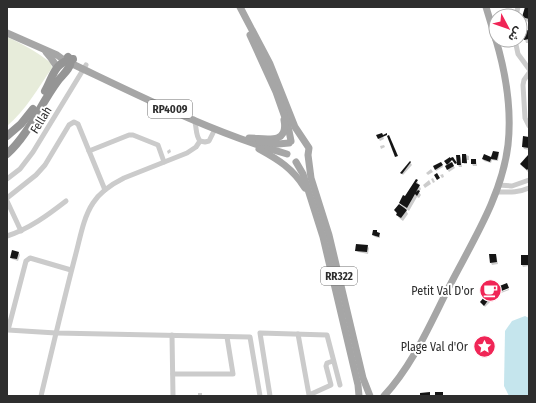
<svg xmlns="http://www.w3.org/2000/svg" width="536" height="403" font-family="'Fira Sans Condensed','Noto Sans Arabic',sans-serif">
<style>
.green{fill:#e7ecda}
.water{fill:#c5e5ed}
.shadow{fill:#0003}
.building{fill:#151515}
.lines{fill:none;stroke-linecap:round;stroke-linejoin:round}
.minor{stroke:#cbcbcb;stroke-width:5}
.major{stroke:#a6a6a6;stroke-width:7}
.highway{stroke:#959595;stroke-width:8}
.labels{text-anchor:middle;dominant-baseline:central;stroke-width:4;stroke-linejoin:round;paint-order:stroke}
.shield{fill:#fff;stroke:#6d6d6d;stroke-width:1}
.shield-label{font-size:11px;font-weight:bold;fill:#2e2e2e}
.street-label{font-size:12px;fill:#2e2e2e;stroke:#fff}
.poi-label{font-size:12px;fill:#2e2e2e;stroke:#fff;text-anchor:end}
</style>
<rect width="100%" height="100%" fill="#fff"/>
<!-- green -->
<path class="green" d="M7,37C23,44 37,52 51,63L52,68C38,88 26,110 7,126Z"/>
<!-- water -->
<path class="water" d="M525,316L529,318V396H509L504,386L505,331L512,321Z"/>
<!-- shadow -->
<g class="shadow">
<path d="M526,7L529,8V22L525,21L523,17Z"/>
<path d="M529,31V43H526L523,32Z"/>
<path d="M382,134L384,139L380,141L377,136Z"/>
<path d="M529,138V150L524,149L523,147Z"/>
<path d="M384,145L385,147L381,149L380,146Z"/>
<path d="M170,149L171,152L168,154L167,151Z"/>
<path d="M498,153L499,155L498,161L492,160L491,163L484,161L483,159L492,158Z"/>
<path d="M466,155L469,156V160H467V164H464L463,162Z"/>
<path d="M457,156H460L461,158L462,167H459L458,165Z"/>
<path d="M529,158V173L521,165Z"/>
<path d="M449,159L455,168L449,172L446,167L448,165L445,161Z"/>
<path d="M476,160L477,166H473L472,164Z"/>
<path d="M410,162L412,165L403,175L401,173Z"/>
<path d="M441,163L443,167L436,171L434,167Z"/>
<path d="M431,169L433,172L428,175L426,173Z"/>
<path d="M443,174L444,177L442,178L440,175Z"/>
<path d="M433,178L435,182L433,183L431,179Z"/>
<path d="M429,180L431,184L425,188L423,185Z"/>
<path d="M417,181L421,189L419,192L421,195L419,198L417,197L409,211L405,208L408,214L403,221L399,218L395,210L403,208L400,203L406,198Z"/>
<path d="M378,234L380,236V238L375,237L373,235Z"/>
<path d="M367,246L369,248L368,254L358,252L356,250Z"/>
<path d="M12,251L19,253L20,255L18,261L12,259L11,257Z"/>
<path d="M496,255L498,264L492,265L491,263Z"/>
<path d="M529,256V266L523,267L522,265Z"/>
<path d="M509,289V290L496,295L495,294Z"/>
<path d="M486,297L490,302L485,307L481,302Z"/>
<rect x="198" y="393" width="4" height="2"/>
</g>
<!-- building -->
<g class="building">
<path d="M525,7H529V19L522,17Z"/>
<path d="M506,11L508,16H501L500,13Z"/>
<path d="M529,30V39L524,40L522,31Z"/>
<path d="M382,133L383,135L387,133V135L378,139L376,135Z"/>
<path d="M389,135L398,156L395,157L387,136Z"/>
<path d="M523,136L529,137V148L522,147Z"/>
<path d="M493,151L499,152L497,160L491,159L490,162L482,159L484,154L491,157Z"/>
<path d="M462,154H466L467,163H462Z"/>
<path d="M456,155H460L461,165H457Z"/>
<path d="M528,155L529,156V168L527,170L520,164Z"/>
<path d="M450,157V158L453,157L457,163L455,164L452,160L447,165L444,161Z"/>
<rect x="471" y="159" width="5" height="5"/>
<path d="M410,161L411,162L402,174L400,173Z"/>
<path d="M441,162L443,165L435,170L433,166Z"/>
<path d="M452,162L454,166L447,170L445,166Z"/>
<path d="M437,173L440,178L437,180L434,175Z"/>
<path d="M416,179L418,180L416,183L420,185L416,192L418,190L420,191L417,196L415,194L407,208L399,203L403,195L405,196Z"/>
<path d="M399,204L407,210L401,218L396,215L397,213L394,210Z"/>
<path d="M373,230H377V232L380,233L379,237L372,235Z"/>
<path d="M356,244L368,245L367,252L355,251Z"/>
<path d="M12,250L19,252L17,259L10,258Z"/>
<path d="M489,254H496L497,262L490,263Z"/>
<rect x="521" y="255" width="8" height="10"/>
<path d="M507,283L509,288L494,294L492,289Z"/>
<path d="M485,296L489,299L484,306L480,302Z"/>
<path d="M430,392V396H420V393Z"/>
<rect x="435" y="392" width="8" height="4"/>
</g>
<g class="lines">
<!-- minor -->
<g class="minor">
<path d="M516,16L518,7"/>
<path d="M515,40L518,54L529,69"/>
<path d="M529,73L524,80L523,85L525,118L529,126"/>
<path d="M194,119C197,126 195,135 200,141L205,142L209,141L215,129"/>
<path d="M89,151L129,135H133L158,145L164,162"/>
<path d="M7,179L20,169L33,152L86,65"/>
<path d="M498,185L512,186L529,180"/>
<path d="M496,192C507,192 518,193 529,188"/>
<path d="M7,198L36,175L45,165L69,125L74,122L78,124L105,190"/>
<path d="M7,201L21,231"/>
<path d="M7,236C29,229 48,215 66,201"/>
<path d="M71,270L30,258L26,261L8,330L56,333L250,337L260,396"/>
<path d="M298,334L309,395L331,385L326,366L327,363L333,361"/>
<path d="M172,335L173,396"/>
<path d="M173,374H233L227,337"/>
<path d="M41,396C52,350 63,303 75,257C80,239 83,218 93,203C100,192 112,184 124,178L187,153L196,147L200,141"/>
<path d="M270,396L260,333L327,335L340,385"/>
</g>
<!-- major -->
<g class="major">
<path d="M240,7L270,64L295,127L309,148L308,155L311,178L329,235L363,378L370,396"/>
<path d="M486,7L496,40"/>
<path d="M7,33L57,55L64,60C136,94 210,132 287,154"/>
<path d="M250,35L276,92L288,126L291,141"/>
<path d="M46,52L51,58L57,67"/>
<path d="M249,138C264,138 289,146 284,120"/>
<path d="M259,141L278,144L289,143"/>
<path d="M259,149C279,160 292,168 305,188"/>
<path d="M296,162L303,174L323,237L358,385L359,396"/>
<path d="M384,396C413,365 430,324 449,287C472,242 502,196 508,145C512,109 506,74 496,40"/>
</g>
<!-- highway -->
<g class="highway">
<path d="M45,91C53,77 54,62 73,59"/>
<path d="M7,136L21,124L33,109"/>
<path d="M7,154C29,134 40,105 57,82C62,75 70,70 71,61L68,57"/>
</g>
</g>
<!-- icons -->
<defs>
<symbol id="cafe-disc" viewBox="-11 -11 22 22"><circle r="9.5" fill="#f02556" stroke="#fff"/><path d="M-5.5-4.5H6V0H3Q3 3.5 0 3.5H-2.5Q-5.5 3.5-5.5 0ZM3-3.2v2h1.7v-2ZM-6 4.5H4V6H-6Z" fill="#fff"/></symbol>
<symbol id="sight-disc" viewBox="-11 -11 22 22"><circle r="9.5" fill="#f02556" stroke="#fff"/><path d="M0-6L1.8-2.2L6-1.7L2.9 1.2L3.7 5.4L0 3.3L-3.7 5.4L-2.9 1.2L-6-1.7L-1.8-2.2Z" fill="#fff"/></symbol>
</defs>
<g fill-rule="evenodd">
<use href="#cafe-disc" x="478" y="278" width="25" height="25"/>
<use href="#sight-disc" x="472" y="334" width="25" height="25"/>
</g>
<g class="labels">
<!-- shield labels -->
<g class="shield">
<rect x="148" y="100" width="44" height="18" rx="3"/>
<rect x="321" y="267" width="36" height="18" rx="3"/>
</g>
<g class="shield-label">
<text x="170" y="109">RP4009</text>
<text x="339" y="276">RR322</text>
</g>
<!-- street labels -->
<g class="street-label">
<text transform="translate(41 120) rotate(-58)">Fellah</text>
</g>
<!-- poi labels -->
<g class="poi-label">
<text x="474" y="291">Petit Val D'or</text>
<text x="468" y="347">Plage Val d'Or</text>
</g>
</g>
<!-- border -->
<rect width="536" height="403" fill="none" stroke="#2e2e2e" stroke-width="16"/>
<!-- north arrow -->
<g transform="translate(508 28) rotate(131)"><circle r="19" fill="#ffffff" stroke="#ababab"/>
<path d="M0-3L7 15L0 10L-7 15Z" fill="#f02556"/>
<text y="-6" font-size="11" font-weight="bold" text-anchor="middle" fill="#2e2e2e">ش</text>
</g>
</svg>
